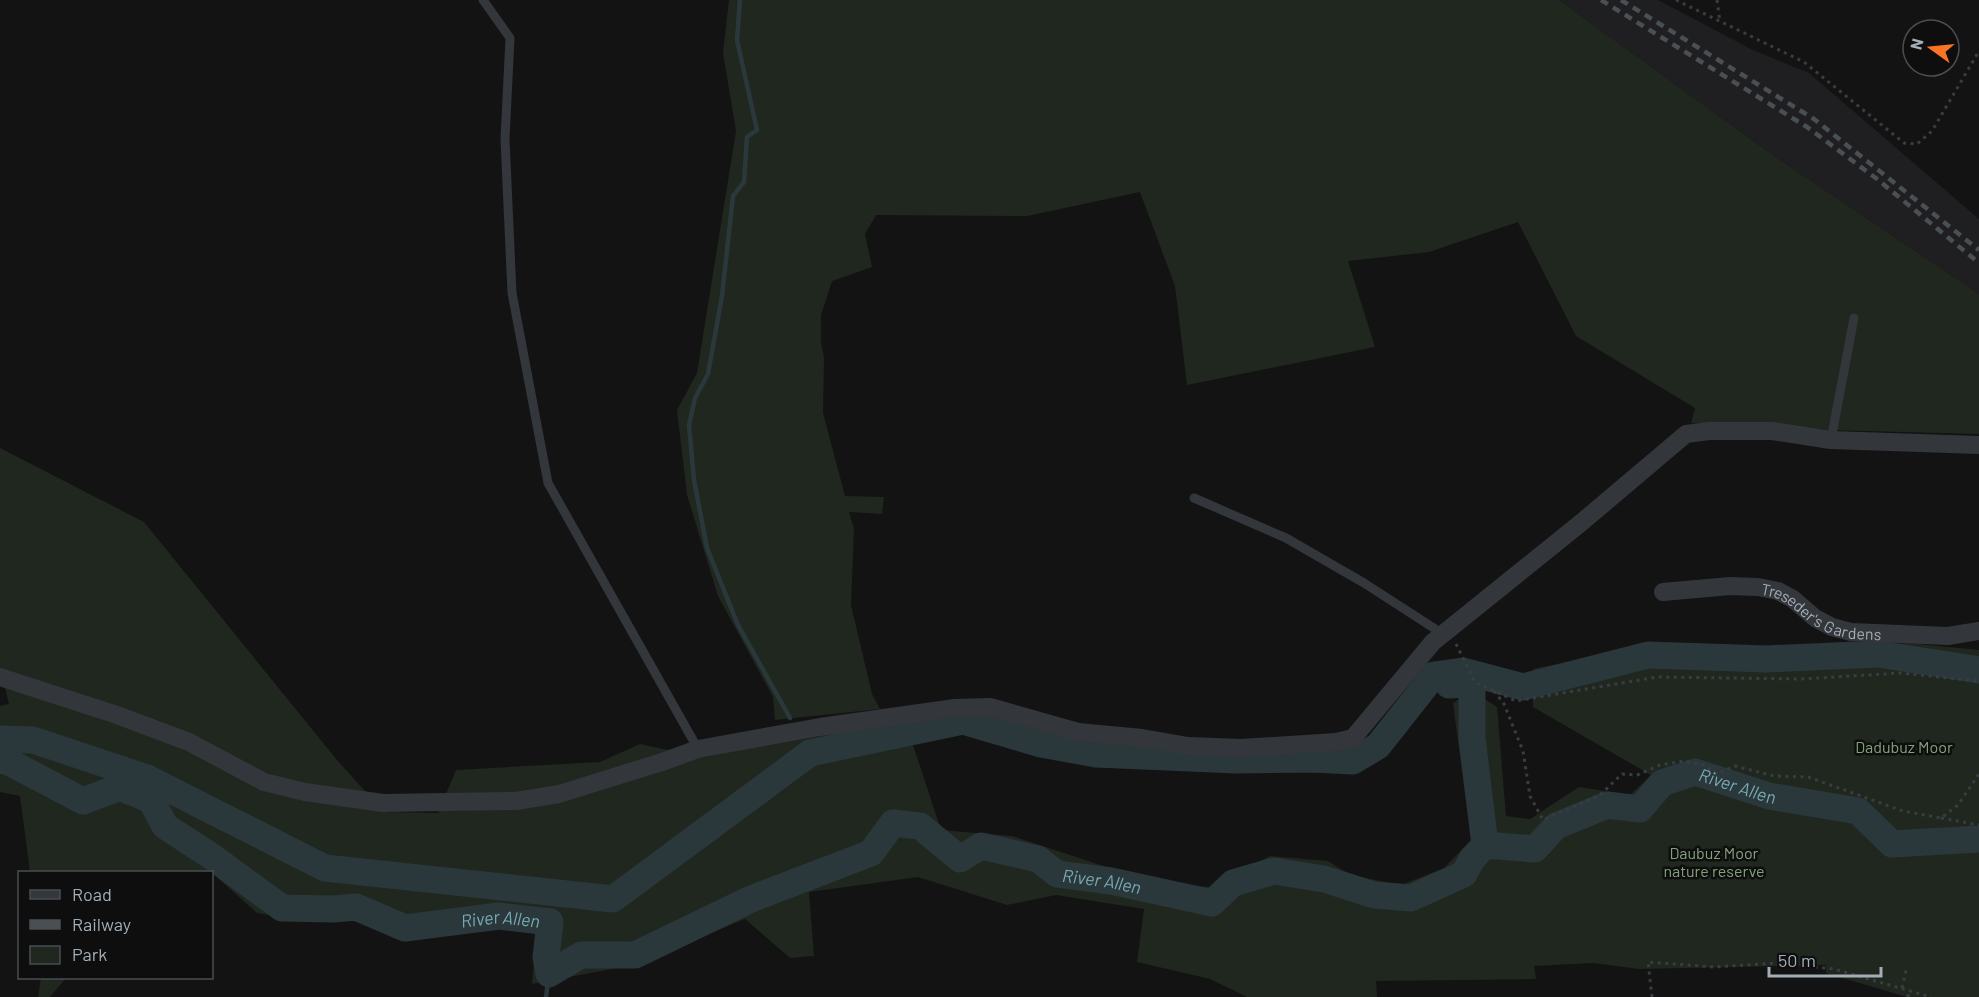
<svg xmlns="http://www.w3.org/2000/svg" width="1979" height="997" font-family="Barlow,sans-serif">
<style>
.built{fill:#1f1f21}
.green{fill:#20271f}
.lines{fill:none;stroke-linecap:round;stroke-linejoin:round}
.stream{stroke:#2a383b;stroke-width:4.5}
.river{stroke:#2a383b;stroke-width:27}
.path{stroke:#393d41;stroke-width:3;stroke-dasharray:3 4.5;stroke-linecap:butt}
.lane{stroke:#33363a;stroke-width:9}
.street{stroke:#33363a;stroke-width:18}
.rail{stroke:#4a4f53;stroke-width:4.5;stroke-dasharray:8 6;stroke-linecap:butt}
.labels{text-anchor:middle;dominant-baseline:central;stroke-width:5;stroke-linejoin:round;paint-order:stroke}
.street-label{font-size:16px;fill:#a3aeb6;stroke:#0e0e0f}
.park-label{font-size:16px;fill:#83a279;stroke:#0e0e0f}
.water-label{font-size:18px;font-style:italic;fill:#78a9b3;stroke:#0e0e0f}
</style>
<rect width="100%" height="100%" fill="#131314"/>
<!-- built -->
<path class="built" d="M1559,0H1658L1751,49L1809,73L1979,219V294L1770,153Z"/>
<!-- green -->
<g class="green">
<path d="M729,0H1559L1770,153L1979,294V434L1827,430L1754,423H1691L1695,408L1576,336L1518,222L1429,252L1348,261L1375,347L1187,385L1175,286L1140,192L1027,216L876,215L865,234L872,267L832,281L821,315V343L824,357L823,413L845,496L884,497L882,514L849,512L854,529L851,605L872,694L880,709L775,720L773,697L718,596L687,495L677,410L697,373L736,131L723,53Z"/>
<path d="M0,448L144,522L337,760L384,812L438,813L456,770L600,762L640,744L701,757L905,721L941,830L1012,836L1149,881L1210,887L1270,856L1328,861L1350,875L1401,885L1444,868L1471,840L1453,703L1472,691L1497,707L1506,816L1530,819L1579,787L1630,795L1651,775L1533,707V669L1636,648H1805L1908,643L1979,650V997H1907L1826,973V965L1639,969L1593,963L1534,966L1536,979L1376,981L1377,997H1247L1210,979L1137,962L1144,909L1056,895L1007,905L918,877L809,892L814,956L790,958L745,919L633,965L532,984L538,913L401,935L364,897L292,919L257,913L211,872H30L20,796L0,792V706L9,704L0,667Z"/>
<path d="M41,978H66L50,997H38Z"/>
</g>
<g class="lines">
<!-- stream -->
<g class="stream">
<path d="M740,0L737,40L757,130L747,137L744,182L733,196L722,296L708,374L695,398L689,425L694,480L707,548L738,625L790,718"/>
<path d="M804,743L810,753"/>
<path d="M546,997L549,974"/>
</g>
<!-- river -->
<g class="river">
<path d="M1448,677L1449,685L1466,684L1472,691V738L1485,845"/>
<path d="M0,739L33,740L147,778L325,868L613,899L810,753L963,721L1041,744L1096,754L1237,760L1312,759L1353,761L1378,746L1434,675L1463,671L1523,687L1648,655L1766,659L1878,654L1979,670"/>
<path id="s1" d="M0,760L9,762L83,801L120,787L151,800L165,826L211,856L282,908L334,909L356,907L405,928L499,916L550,922L546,957L549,974L581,955H635L751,899L871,853L893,823L920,826L960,859L981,846L1038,859L1057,874L1111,881L1212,903L1233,883L1274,871L1324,879L1374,895L1411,898L1464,874L1472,859L1485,845L1535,849L1556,826L1607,805L1640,809L1662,783L1695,772L1769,796L1858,811L1892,844L1979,839"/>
</g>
<!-- path -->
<g class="path">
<path d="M1676,0L1804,62L1904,143L1917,144L1932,131L1979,51"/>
<path d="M1717,0L1720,22"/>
<path d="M1456,644L1475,682L1516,701L1657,677L1802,679L1900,673L1979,681"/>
<path d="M1494,691L1504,704L1523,751L1530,796L1543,820L1600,795L1622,774L1637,775L1660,765L1684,761L1705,765L1716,774L1735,766L1774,776L1808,777L1903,811L1941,818L1958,805L1979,774"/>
<path d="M1941,818L1979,825"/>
<path d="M1902,988L1907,966"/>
<path d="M1652,997L1648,962L1714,967L1778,963L1834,969L1931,997"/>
<path d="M1908,997L1909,990"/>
</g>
<!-- lane -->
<g class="lane">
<path d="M483,0L510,38L505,139L512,293L548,483L698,749"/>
<path d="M1831,440L1854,318"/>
<path d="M1194,498L1286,538L1364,583L1443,634"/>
</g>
<!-- street -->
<g class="street">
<path id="s2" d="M1663,592L1730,586L1758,587L1778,591L1793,599L1815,618L1832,627L1851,632L1948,636L1979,631"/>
<path d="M0,677L117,715L189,742L264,782L305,792L383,803L516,801L559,794L662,762L698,749L820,727L955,708L990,707L1078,732L1142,738L1188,746L1241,748L1336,742L1353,738L1433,642L1582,522L1686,434L1709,431H1772L1831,440L1979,445"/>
</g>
<!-- rail -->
<g class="rail">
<path d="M1601,0L1807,127L1877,179L1979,263"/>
<path d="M1621,0L1814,119L1979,250"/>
</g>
</g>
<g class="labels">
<!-- street labels -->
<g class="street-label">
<text stroke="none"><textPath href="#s2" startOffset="165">Treseder's Gardens</textPath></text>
</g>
<!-- park labels -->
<g class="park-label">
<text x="1904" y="746">Dadubuz Moor</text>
<text x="1714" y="852">Daubuz Moor<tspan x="1714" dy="18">nature reserve</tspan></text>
</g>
<!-- water labels -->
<g class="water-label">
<text stroke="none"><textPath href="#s1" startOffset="1984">River Allen</textPath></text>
<text stroke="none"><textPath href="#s1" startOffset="1282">River Allen</textPath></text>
<text stroke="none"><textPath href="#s1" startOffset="562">River Allen</textPath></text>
</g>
</g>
<!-- legend -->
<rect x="18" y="871" width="195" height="108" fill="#0e0e0f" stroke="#4a4e52" stroke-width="1.5"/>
<rect x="30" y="890" width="30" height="9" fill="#33363a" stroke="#4a4e52" stroke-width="1.5"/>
<text x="72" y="901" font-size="18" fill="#a3aeb6">Road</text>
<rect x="30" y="920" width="30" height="9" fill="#4a4f53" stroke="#4a4e52" stroke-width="1.5"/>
<text x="72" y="931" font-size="18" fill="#a3aeb6">Railway</text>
<rect x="30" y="946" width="30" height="18" fill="#20271f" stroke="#4a4e52" stroke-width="1.5"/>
<text x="72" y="961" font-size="18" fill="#a3aeb6">Park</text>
<!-- north arrow -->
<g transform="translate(1931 48) rotate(285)"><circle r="28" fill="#0e0e0f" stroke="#4a4e52" stroke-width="1.5"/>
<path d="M0-4.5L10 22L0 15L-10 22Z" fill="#fa7425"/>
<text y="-9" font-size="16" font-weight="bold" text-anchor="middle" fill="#a3aeb6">N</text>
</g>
<!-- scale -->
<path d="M1769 967v9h112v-9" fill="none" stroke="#a3aeb6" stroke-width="3"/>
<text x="1778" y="967" font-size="18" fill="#a3aeb6" stroke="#0e0e0f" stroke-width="4.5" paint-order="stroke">50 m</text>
</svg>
